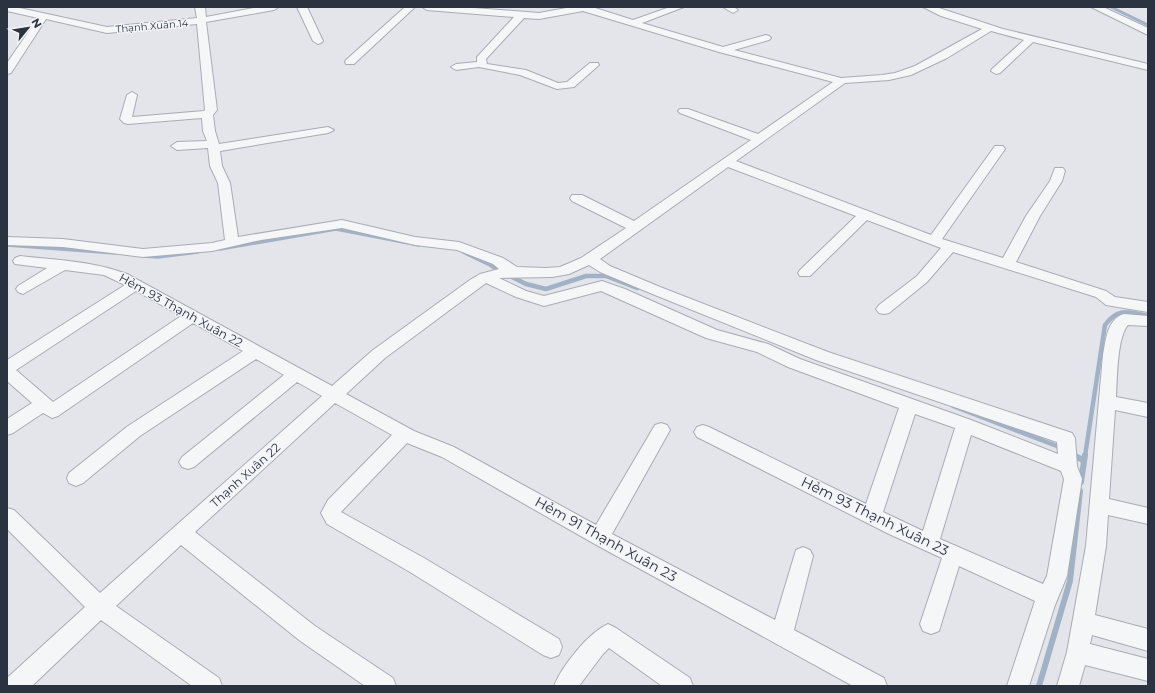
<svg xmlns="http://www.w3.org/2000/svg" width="1155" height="693" font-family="Montserrat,sans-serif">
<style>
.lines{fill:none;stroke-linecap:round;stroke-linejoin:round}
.stream-far3{stroke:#a2b2c6;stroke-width:3}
.stream-far2{stroke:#a2b2c6;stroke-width:3.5}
.stream-far1{stroke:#a2b2c6;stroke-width:4.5}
.stream{stroke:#a2b2c6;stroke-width:6}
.minor-casing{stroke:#a8acb4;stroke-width:2}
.minor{fill:#f5f6f8;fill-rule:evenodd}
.labels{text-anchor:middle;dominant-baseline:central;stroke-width:3;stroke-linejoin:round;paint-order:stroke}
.far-street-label{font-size:10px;fill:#2c3340;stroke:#f2f4f7}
.street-label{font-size:12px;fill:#2c3340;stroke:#f2f4f7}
.near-street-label{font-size:14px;fill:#2c3340;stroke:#f2f4f7}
</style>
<rect width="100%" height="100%" fill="#e3e5ea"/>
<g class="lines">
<!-- stream-far3 -->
<path class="stream-far3" d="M1111,7L1148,25"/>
<!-- stream-far2 -->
<g class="stream-far2">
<path d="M7,245L115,253"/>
<path d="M220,249L336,229L419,245"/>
<path d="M463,252L494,267"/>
<path d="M144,256L158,257L198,252"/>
</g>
<!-- stream-far1 -->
<g class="stream-far1">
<path d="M492,266L501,271"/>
<path d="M508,275L526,284L546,289L586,276H606L637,288"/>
<path d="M953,406L1062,448"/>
<path d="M1072,454L1075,456"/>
<path d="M1085,456L1105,325C1118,307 1129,312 1148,316"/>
</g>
<!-- stream -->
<g class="stream">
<path d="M1073,455L1083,460"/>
<path d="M1081,482L1085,455"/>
<path d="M1039,686L1070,581L1080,491"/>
</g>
<defs>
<g id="minor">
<path d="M7,7H15L107,27L197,18L195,7H205L206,17L259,7H279L274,10L206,22L217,110L213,115L215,131L219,144L328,127L334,130L328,133L220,151L222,166L230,183L238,237L342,220L415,237L459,242L503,258L517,267L546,268L560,267L581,258L626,228L572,201L570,198L572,195H582L634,221L751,140L680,113L678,111L680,109H688L758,134L833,82L719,52L583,11L539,19L524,18L486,59L487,64L526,70L558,83L567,82L590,63H598L599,65L574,87L557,89L520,75L479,67L456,70L451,67L456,64L477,62V57L514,17L427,10L422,7H461L539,13L572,7H592L633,20L670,7H684L642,23L723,47L766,35L769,36L771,38L769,40L734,50L841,78L882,75L895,73L915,66L982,29L941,16L923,7H936L1003,29L1148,64V70L1033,42L1000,73L996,74L991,71L992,69L1024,40L991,31L947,58L911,75L889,80L845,83L736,161L931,235L995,146H1003L1005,149L942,239L1003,258L1026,216L1050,181L1055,168H1063L1065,171L1062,181L1040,216L1016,262L1106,291L1115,297L1148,302V312L1106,305L1096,297L953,252L927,282L889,313L884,314L879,313L876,309L879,305L917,276L941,248L867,220L810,276H800L798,273L800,270L856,216L728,167L600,259L610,266L660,287L828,352L1072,433L1075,438L1077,466L1082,479L1067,576L1055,605L1029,686H1007L1035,601L959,566L939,631L931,634L923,631L920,624L942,558L889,534L697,437L694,432L697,427L703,425L709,427L866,504L899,408L788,367L757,352L706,338L601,291L544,306L516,297L486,283L385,358L346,394L414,431L454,447L596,525L655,425L661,423L667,425L670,430L612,534L775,620L796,550L803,547L810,550L813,556L794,630L884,678L887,686H853L593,543L442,457L407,443L341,512L424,558L559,639L562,647L559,655L551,658L543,655L410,572L327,524L321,513L328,500L392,435L335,403L195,532L315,626L393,678L396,686H365L299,640L181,545L116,606L219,678L222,686H192L101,620L32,686H7V678L85,607L7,529V508L14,510L100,593L322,396L297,382L194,467L188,469L182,467L179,462L182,457L284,375L256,359L140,436L83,483L76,486L69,483L67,478L69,473L128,426L243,351L193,323L58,416L52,418L43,413L13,433L7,435V419L32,403L7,381V360L125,285L104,275L65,270L23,294L18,292L16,289L18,286L47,268L15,264L13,261L15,258L20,256C56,260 93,261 127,274L332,386L373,350L470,280L480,274L499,269L493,264L457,250L415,245L342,228L261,240L212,251L143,257L63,247L7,245V237L63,239L143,249L212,243L225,240L218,183L210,166L208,148L177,150L171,146L177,142L207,141L203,131L202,118L128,124L124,123L120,119L127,95L132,92L137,95L132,117L204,111L205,110L197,24L107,33L46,19L11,73L7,74V63L38,18L7,11ZM589,265L600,272L650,293L816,360L1057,442L1058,454L971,420L800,359L768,344L717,330L625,289L602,281L544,296L526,291L499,278L552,277L569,274ZM136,291L181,316L53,402L16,370ZM915,414L955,428L923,531L883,512ZM971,435L1061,471L1064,479L1047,576L1043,584L940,539Z"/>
<path d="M297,7H307L323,41L321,43L318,44L313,41Z"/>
<path d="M405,7H415L354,64H346L345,62L346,60Z"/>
<path d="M723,7H734L738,10L733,13Z"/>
<path d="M1091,7H1103L1148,28V35Z"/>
<path d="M1124,314L1148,316V326L1128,325C1117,337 1117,380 1116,397L1148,403V417L1115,410L1109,499L1148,508V524L1108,515L1106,546L1095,615L1148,629V651L1092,635L1090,644L1148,659V681L1085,665L1079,686H1057L1067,652L1086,546L1103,355C1106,340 1107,319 1124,314Z"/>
<path d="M608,624L616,628L690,678L693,686H662L609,648L603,654L579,686H554C562,666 588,633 608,624Z"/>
</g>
</defs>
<!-- minor casing -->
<use href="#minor" class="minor-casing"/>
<!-- minor -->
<use href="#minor" class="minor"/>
</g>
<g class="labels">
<!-- far-street labels -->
<g class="far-street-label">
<text transform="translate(152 26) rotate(-5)">Thạnh Xuân 14</text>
</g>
<!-- street labels -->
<g class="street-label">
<text transform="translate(181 310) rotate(29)">Hẻm 93 Thạnh Xuân 22</text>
<text transform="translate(245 475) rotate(-42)">Thạnh Xuân 22</text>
</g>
<!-- near-street labels -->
<g class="near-street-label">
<text transform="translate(875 516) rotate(26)">Hẻm 93 Thạnh Xuân 23</text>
<text transform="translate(606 539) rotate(29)">Hẻm 91 Thạnh Xuân 23</text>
</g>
</g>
<!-- border -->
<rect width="1155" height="693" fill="none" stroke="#2c3340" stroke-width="16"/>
<!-- north arrow -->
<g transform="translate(28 28) rotate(60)" stroke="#f2f4f7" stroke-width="3" paint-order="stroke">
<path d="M0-3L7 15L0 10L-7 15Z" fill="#2c3340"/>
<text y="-6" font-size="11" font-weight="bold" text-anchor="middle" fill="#2c3340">N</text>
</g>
</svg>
